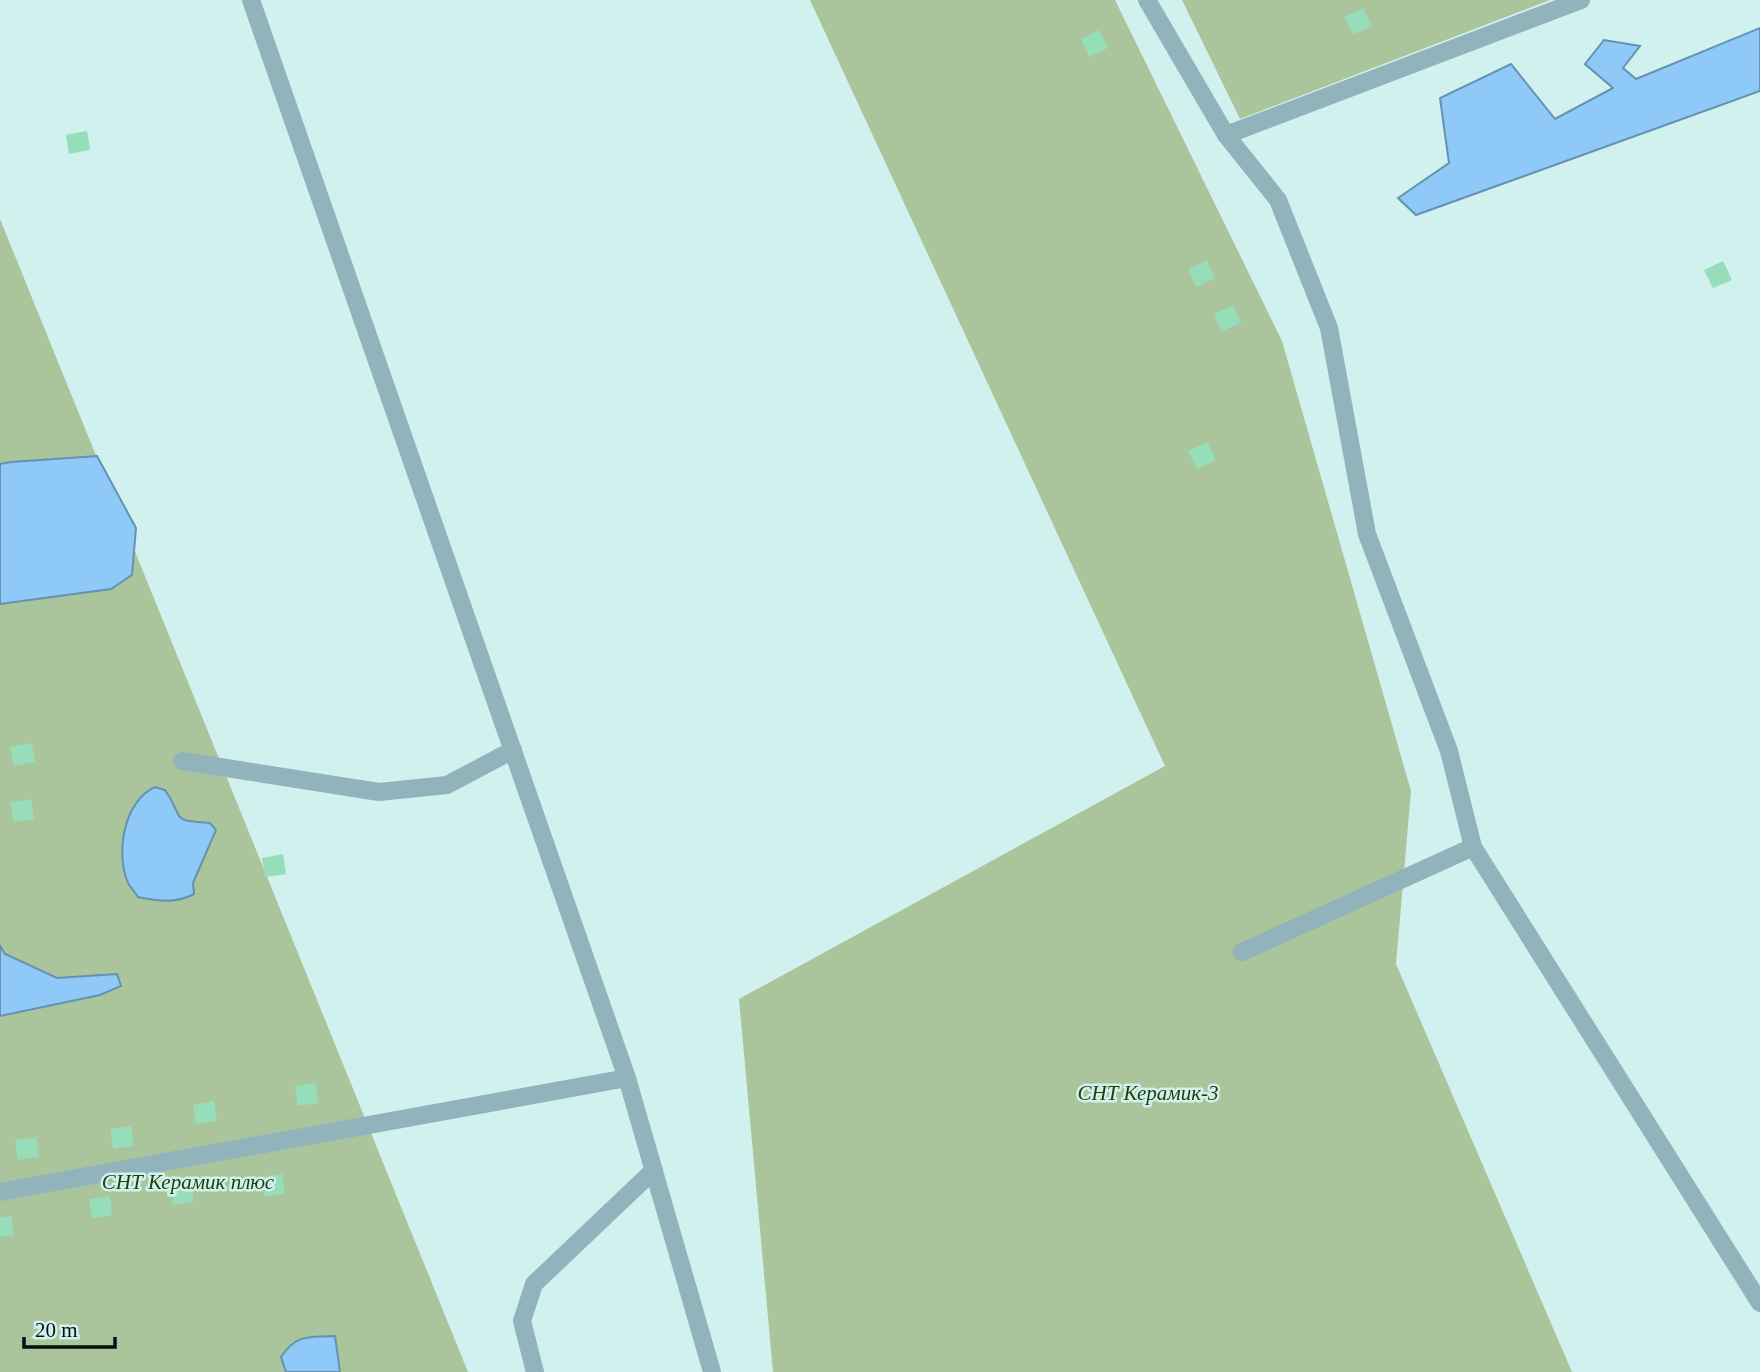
<svg xmlns="http://www.w3.org/2000/svg" width="1760" height="1372" font-family="Georgia,serif">
<style>
.green{fill:#aac59b}
.water{fill:#8fc9f8;stroke:#6591b2;stroke-width:2}
.building{fill:#95deb9}
.lines{fill:none;stroke-linecap:round;stroke-linejoin:round}
.lane{stroke:#90b3bc;stroke-width:18}
.labels{text-anchor:middle;dominant-baseline:central;stroke-width:5;stroke-linejoin:round;paint-order:stroke}
.park-label{font-size:21px;font-style:italic;fill:#1d3e00;stroke:#d0f1ee}
</style>
<rect width="100%" height="100%" fill="#d0f1ee"/>
<!-- green -->
<g class="green">
<path d="M810,0H1115L1282,341L1411,791L1396,964L1572,1372H773L739,999L1165,766Z"/>
<path d="M1182,0H1550L1240,119Z"/>
<path d="M0,219L468,1372H0Z"/>
</g>
<!-- water -->
<g class="water">
<path d="M1760,28V91L1416,215L1398,198L1449,163L1440,98L1511,64L1555,119L1613,88L1585,64L1604,40L1640,46L1623,68L1636,79Z"/>
<path d="M97,456L136,528L132,575L111,589L0,604V464L11,462Z"/>
<path d="M155,787L165,790C186,820 168,820 210,823L216,830L193,883L194,894C175,904 158,901 138,897C135,892 130,887 128,883C115,853 124,801 155,787Z"/>
<path d="M0,946L5,954L57,978L117,974L121,986L100,995L0,1016Z"/>
<path d="M335,1336L340,1372H286L281,1357C297,1333 309,1338 335,1336Z"/>
</g>
<!-- building -->
<g class="building">
<path d="M1363,8L1372,26L1353,34L1344,17Z"/>
<path d="M1099,30L1108,48L1089,57L1081,39Z"/>
<path d="M87,131L90,150L69,154L66,135Z"/>
<path d="M1207,260L1215,278L1196,287L1188,269Z"/>
<path d="M1723,261L1732,280L1713,288L1704,270Z"/>
<path d="M1233,305L1241,323L1222,331L1214,314Z"/>
<path d="M1207,442L1216,460L1197,469L1188,451Z"/>
<path d="M32,743L35,762L14,766L10,747Z"/>
<path d="M31,799L34,819L14,822L10,803Z"/>
<path d="M283,854L286,874L265,877L262,858Z"/>
<path d="M316,1083L318,1103L298,1106L295,1086Z"/>
<path d="M214,1101L217,1121L196,1124L193,1105Z"/>
<path d="M131,1126L134,1146L113,1149L110,1129Z"/>
<path d="M36,1137L39,1157L18,1160L15,1140Z"/>
<path d="M282,1174L285,1194L265,1197L261,1177Z"/>
<path d="M191,1182L194,1201L173,1205L170,1185Z"/>
<path d="M110,1196L112,1215L92,1219L89,1199Z"/>
<path d="M11,1216L14,1235L0,1237V1217Z"/>
</g>
<g class="lines">
<!-- lane -->
<g class="lane">
<path d="M251,0L627,1078L712,1372"/>
<path d="M1147,0L1226,135L1278,200L1329,328L1367,534L1449,751L1473,847L1760,1303"/>
<path d="M1226,135L1581,0"/>
<path d="M182,761L379,792L447,785L513,750"/>
<path d="M1242,952L1473,847"/>
<path d="M0,1192L627,1078"/>
<path d="M535,1372L522,1321L534,1284L654,1170"/>
</g>
</g>
<g class="labels">
<!-- park labels -->
<g class="park-label">
<text x="1148" y="1093">СНТ Керамик-3</text>
<text x="188" y="1182">СНТ Керамик плюс</text>
</g>
</g>
<!-- scale -->
<path d="M24 1337v10h91v-10" fill="none" stroke="#040f0e" stroke-width="3.5"/>
<text x="35" y="1337" font-size="21" fill="#040f0e" stroke="#d0f1ee" stroke-width="5" paint-order="stroke">20 m</text>
</svg>
